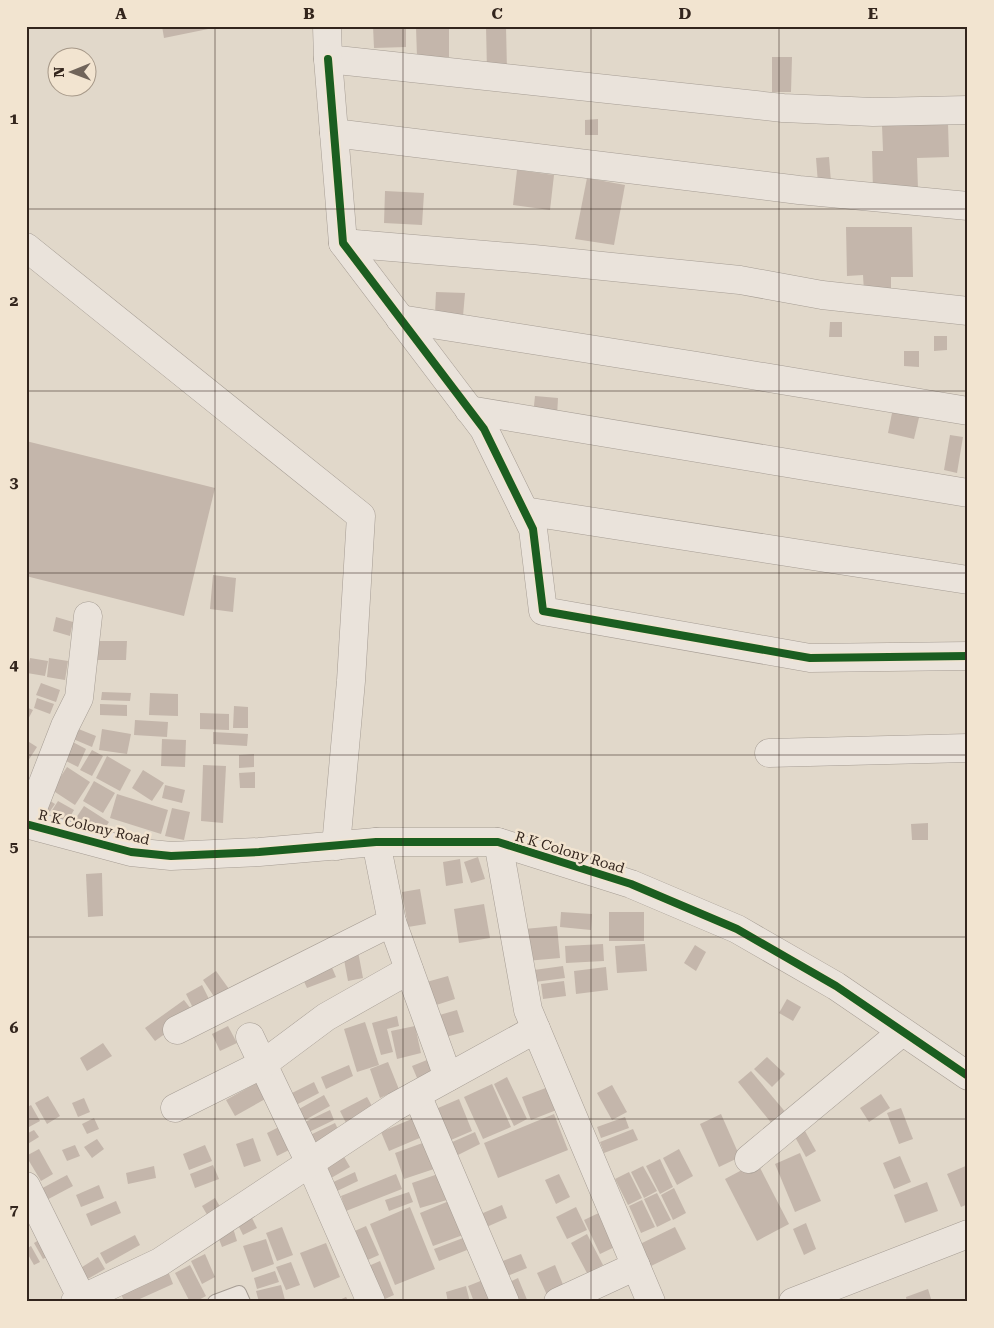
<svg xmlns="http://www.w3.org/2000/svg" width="994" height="1328" font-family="'Roboto Serif',serif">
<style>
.building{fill:#c4b6ab}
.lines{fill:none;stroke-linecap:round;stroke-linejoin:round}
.lane-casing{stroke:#a69d94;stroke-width:16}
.street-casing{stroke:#a69d94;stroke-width:29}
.lane{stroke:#eae3db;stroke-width:14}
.street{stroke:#eae3db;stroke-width:28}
.cycleway-casing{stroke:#f2e4d0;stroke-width:11}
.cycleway{stroke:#1b5e20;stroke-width:8}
.grid{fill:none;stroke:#33251d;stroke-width:1;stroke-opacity:0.55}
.labels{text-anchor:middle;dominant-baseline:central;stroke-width:5;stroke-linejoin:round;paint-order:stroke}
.street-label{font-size:14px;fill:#33251d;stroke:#f2e4d0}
.neatline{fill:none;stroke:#33251d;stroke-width:2}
.grid-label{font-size:16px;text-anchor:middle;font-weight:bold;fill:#33251d}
</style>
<rect width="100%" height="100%" fill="#e1d8ca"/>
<!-- building -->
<g class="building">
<path d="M162,26H218V27L164,38Z"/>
<path d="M373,26H406V47L374,48Z"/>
<path d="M486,26H506L507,71H487Z"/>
<path d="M416,27H449V57H417Z"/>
<path d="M772,57H792L791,92H772Z"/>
<path d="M598,119V135H585V120Z"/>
<path d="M948,123L949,157L917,158L918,190L873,191L872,151H883L882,125Z"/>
<path d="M829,157L831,182L818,183L816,158Z"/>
<path d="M517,170L554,175L550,210L513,205Z"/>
<path d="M587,178L625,185L614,245L575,239Z"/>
<path d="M385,191L424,193L422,225L384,223Z"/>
<path d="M846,227H912L913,277H891V291L864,292L863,275L847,276Z"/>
<path d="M436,292L465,293L463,316L435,314Z"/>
<path d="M830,322H842V337H829Z"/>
<path d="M934,336H947V350L934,351Z"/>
<path d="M904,351H919V367L904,366Z"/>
<path d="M535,396L558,398L557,417L533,415Z"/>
<path d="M894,403L921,409L914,439L888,433Z"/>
<path d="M950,435L963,437L957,473L944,470Z"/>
<path d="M26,441L215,488L184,616L26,576Z"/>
<path d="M213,575L236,578L233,612L210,609Z"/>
<path d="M56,617L73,622L70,636L53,631Z"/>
<path d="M91,641H127L126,660H91Z"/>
<path d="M30,658L48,661L45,676L27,673Z"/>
<path d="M49,658L68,661L65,680L47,677Z"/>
<path d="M41,683L60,690L56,702L36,695Z"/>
<path d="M102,692L131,693L130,701L101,700Z"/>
<path d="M150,693L178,694V716L149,715Z"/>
<path d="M37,698L54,704L50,714L34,708Z"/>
<path d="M100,704L127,705V716L100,715Z"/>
<path d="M234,706L248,707V728H233Z"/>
<path d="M26,707L33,710L26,723Z"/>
<path d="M200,713L229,714V730L200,729Z"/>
<path d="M135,720L168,722L167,737L134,735Z"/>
<path d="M71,726L96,736L92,747L66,736Z"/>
<path d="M102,729L131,734L127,754L99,750Z"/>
<path d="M213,732L248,734L247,746L213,744Z"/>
<path d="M162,739L186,740L185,767L161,766Z"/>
<path d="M26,740L37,747L26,764Z"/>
<path d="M69,740L86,749L78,767L60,758Z"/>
<path d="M92,750L103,756L92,776L80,770Z"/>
<path d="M254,754V767L239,768V755Z"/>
<path d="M107,756L131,770L120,791L96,778Z"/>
<path d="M203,765L226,766L223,823L201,821Z"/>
<path d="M67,767L90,782L75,805L52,790Z"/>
<path d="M143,770L164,783L152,801L132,788Z"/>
<path d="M255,772V788H240L239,773Z"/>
<path d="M94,781L115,793L103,813L83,801Z"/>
<path d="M165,785L185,790L182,803L162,798Z"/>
<path d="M117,794L168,810L161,834L110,818Z"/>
<path d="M47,799L55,804L46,817L38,812Z"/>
<path d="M58,801L74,810L67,822L51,812Z"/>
<path d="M84,806L109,822L99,837L74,821Z"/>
<path d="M172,808L190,812L184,840L165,836Z"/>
<path d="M928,823V840H912L911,824Z"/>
<path d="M478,857L485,879L471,883L464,862Z"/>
<path d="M460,859L463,883L446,886L443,862Z"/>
<path d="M102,873L103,916L88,917L86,874Z"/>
<path d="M420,889L426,924L408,927L402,892Z"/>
<path d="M484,904L490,938L459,943L454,909Z"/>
<path d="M561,912L592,914L591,930L560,927Z"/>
<rect x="609" y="912" width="35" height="29"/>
<path d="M557,926L560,958L526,961L524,929Z"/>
<path d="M603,944L604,961L566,963L565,946Z"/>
<path d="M645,944L647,971L617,973L615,946Z"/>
<path d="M695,945L706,952L696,971L684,963Z"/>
<path d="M357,946L363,978L348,981L342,949Z"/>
<path d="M330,963L336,977L307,988L301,975Z"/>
<path d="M563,966L565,978L535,982L534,970Z"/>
<path d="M606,967L608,990L576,994L574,971Z"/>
<path d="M216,971L229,989L215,998L203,980Z"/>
<path d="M448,976L455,999L430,1007L423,983Z"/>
<path d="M564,981L566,996L543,999L541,984Z"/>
<path d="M202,985L211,1003L195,1012L186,994Z"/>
<path d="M787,999L801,1007L793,1021L779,1013Z"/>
<path d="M184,1000L194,1013L155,1041L145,1028Z"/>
<path d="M457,1010L464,1032L442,1038L436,1016Z"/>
<path d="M397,1016L399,1026L387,1029L393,1052L381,1055L372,1023Z"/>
<path d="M365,1022L379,1065L357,1072L344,1029Z"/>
<path d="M228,1026L237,1043L220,1051L212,1034Z"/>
<path d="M415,1026L421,1053L397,1059L391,1031Z"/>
<path d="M103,1043L112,1056L87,1071L80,1058Z"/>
<path d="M767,1057L785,1074L772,1087L754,1069Z"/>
<path d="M432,1058L440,1077L420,1085L412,1066Z"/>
<path d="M388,1062L402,1097L391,1093L380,1098L370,1069Z"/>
<path d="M349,1065L353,1076L326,1089L321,1077Z"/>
<path d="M751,1071L787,1114L773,1125L738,1082Z"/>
<path d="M507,1077L527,1119L514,1126L494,1084Z"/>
<path d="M258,1082L267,1098L235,1116L226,1100Z"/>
<path d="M314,1082L319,1093L296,1105L290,1094Z"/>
<path d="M492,1084L511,1127L483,1139L464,1097Z"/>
<path d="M612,1085L627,1112L612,1120L597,1093Z"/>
<path d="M551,1086L559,1109L531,1120L522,1097Z"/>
<path d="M881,1094L890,1108L869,1122L860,1108Z"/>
<path d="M324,1095L330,1106L305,1120L299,1109Z"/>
<path d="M48,1096L60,1116L47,1124L35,1103Z"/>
<path d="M367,1097L377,1115L349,1129L340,1111Z"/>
<path d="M84,1098L90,1112L78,1117L72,1103Z"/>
<path d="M459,1099L472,1131L444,1143L431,1111Z"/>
<path d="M31,1105L40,1121L29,1127L26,1122V1108Z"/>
<path d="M901,1108L913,1139L899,1144L887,1113Z"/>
<path d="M330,1110L334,1120L309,1132L305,1122Z"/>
<path d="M554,1114L568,1150L498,1178L484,1143Z"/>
<path d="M721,1114L740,1157L719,1167L700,1124Z"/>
<path d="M625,1117L629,1128L601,1138L597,1127Z"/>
<path d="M94,1118L99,1129L87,1134L82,1124Z"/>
<path d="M414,1118L422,1137L389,1151L381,1132Z"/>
<path d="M335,1123L341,1135L312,1149L306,1137Z"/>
<path d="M279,1127L289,1150L277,1156L267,1133Z"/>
<path d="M633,1129L638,1140L604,1153L600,1142Z"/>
<path d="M34,1130L39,1137L26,1145V1134Z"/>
<path d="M805,1131L816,1151L806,1157L795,1137Z"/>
<path d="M475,1132L480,1144L456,1156L450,1143Z"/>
<path d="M253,1138L261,1161L244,1167L236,1144Z"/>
<path d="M97,1139L104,1149L92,1158L84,1147Z"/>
<path d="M428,1141L437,1168L404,1179L395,1153Z"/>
<path d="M75,1145L80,1156L67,1161L62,1150Z"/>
<path d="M205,1145L212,1161L189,1170L183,1154Z"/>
<path d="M39,1149L53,1174L41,1181L26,1156Z"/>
<path d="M679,1149L693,1176L677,1185L663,1158Z"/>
<path d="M800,1153L821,1201L795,1212L775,1164Z"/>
<path d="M343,1155L350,1167L326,1181L319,1169Z"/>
<path d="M900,1156L911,1182L894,1189L883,1163Z"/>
<path d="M660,1159L673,1187L660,1194L646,1166Z"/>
<path d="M757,1162L789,1224L757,1241L725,1179Z"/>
<path d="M213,1165L219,1179L195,1188L190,1174Z"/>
<path d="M968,1165V1204L961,1207L947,1174Z"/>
<path d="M154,1166L156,1178L128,1184L126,1173Z"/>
<path d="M643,1166L657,1191L644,1198L631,1172Z"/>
<path d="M355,1172L358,1181L333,1193L329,1184Z"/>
<path d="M629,1172L642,1198L628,1205L615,1179Z"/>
<path d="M396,1174L402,1189L346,1211L341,1196Z"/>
<path d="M438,1174L447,1200L420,1208L412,1183Z"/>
<path d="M559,1174L570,1197L556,1204L545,1180Z"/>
<path d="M67,1175L73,1186L39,1204L33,1193Z"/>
<path d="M927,1182L938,1211L905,1223L894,1195Z"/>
<path d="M99,1185L104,1198L81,1207L76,1195Z"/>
<path d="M674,1188L686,1213L673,1220L661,1195Z"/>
<path d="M409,1192L413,1202L389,1211L385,1200Z"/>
<path d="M657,1193L671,1220L657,1227L644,1199Z"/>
<path d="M215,1198L222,1210L209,1218L202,1206Z"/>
<path d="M642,1200L655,1227L641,1233L629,1206Z"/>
<path d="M116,1201L121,1213L91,1226L86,1214Z"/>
<path d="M449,1201L463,1235L433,1246L420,1213Z"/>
<path d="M502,1205L507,1218L482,1229L476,1216Z"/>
<path d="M410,1207L435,1269L395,1285L370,1224Z"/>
<path d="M576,1207L587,1230L567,1239L556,1217Z"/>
<path d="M607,1209L623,1243L600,1254L584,1220Z"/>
<path d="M251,1216L257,1228L243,1235L237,1223Z"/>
<path d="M806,1223L816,1249L804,1255L793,1229Z"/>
<path d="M366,1226L379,1255L361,1263L348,1234Z"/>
<path d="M282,1227L293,1255L277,1261L266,1233Z"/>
<path d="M675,1227L686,1249L651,1266L640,1244Z"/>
<path d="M233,1228L237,1241L222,1247L217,1234Z"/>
<path d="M587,1234L603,1265L587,1273L571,1243Z"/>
<path d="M135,1235L140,1245L106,1264L100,1253Z"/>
<path d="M44,1237L53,1254L43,1259L34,1243Z"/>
<path d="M463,1238L467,1250L439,1261L434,1249Z"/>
<path d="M266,1239L274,1264L252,1272L243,1246Z"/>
<path d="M326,1243L340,1277L314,1288L300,1253Z"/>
<path d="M31,1246L40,1262L34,1265L26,1251V1249Z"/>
<path d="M205,1254L215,1277L202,1284L191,1261Z"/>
<path d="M521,1254L527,1268L498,1280L492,1265Z"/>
<path d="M98,1257L105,1269L86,1280L79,1269Z"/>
<path d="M380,1261L394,1295L378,1302L364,1268Z"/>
<path d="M291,1262L300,1285L286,1290L276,1267Z"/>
<path d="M190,1265L206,1296L195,1302H190L175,1273Z"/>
<path d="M555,1265L564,1287L547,1295L537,1273Z"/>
<path d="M168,1271L173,1284L133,1302H125L120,1293Z"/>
<path d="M275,1271L279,1282L257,1289L254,1278Z"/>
<path d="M518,1278L528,1302H509L501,1286Z"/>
<path d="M483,1280L492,1302H474L468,1286Z"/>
<path d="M281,1285L285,1300L278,1302H259L256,1291Z"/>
<path d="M466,1286L470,1302H448L446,1292Z"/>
<path d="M928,1289L932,1302H907L906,1297Z"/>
<path d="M346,1297L349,1302H335Z"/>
</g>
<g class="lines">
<defs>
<path id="lane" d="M215,1302L239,1293L243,1302"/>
<g id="street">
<path d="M327,26L328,59L783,108L873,112L968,110"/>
<path d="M328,59L343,243L484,429L533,529L543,611L810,658L968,656"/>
<path d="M334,133L799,190L968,206"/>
<path d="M343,243L534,259L740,280L822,295L968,311"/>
<path d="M26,247L361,516L351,681L336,846"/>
<path d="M400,319L697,366L968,411"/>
<path d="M469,410L968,493"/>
<path d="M524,511L968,580"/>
<path d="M769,753L968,748"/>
<path d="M26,824L131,852L171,856L259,852L376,842H498L631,884L737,929L836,986L968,1076"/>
<path d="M27,824L65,726L79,698L88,616"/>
<path d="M498,842L528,1010L651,1302"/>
<path d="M392,922L448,1077"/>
<path d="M177,1030L392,922L376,842"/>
<path d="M250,1037L310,1163L371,1302"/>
<path d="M417,1095L505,1302"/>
<path d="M175,1108L263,1064L326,1017L409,970"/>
<path d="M749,1159L902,1032"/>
<path d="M26,1186L82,1299"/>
<path d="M75,1302L160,1262L396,1106L536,1029"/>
<path d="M558,1302L636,1266"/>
<path d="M793,1302L968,1234"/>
</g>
</defs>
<!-- lane casing -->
<use href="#lane" class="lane-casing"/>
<!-- street casing -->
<use href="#street" class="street-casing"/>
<!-- lane -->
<use href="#lane" class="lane"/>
<!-- street -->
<use href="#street" class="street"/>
<defs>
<g id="cycleway">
<path d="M328,59L343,243L484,429L533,529L543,611L810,658L968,656"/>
<path d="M26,824L131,852L171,856L259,852L376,842H498L631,884L737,929L836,986L968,1076"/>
</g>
</defs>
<!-- cycleway casing -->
<use href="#cycleway" class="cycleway-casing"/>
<!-- cycleway -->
<use href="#cycleway" class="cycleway"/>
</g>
<!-- grid -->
<path class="grid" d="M215,26V1302M403,26V1302M591,26V1302M779,26V1302M26,209H968M26,391H968M26,573H968M26,755H968M26,937H968M26,1119H968"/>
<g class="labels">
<!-- street labels -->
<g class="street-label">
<text transform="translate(94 827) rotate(13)">R K Colony Road</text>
<text transform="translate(570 852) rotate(17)">R K Colony Road</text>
</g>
</g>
<!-- border -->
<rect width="994" height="1328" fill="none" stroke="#f2e4d0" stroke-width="55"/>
<!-- north arrow -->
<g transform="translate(72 72) rotate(269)"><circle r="24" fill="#f2e4d0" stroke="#a69888"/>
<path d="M0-4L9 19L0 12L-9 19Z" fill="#70645a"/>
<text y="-8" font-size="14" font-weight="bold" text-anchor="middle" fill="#33251d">N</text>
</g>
<rect x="28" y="28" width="938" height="1272" class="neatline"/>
<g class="grid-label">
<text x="121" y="19">A</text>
<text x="309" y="19">B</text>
<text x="497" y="19">C</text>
<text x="685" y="19">D</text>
<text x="873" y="19">E</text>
<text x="14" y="124">1</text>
<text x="14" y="306">2</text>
<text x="14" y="488">3</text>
<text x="14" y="670">4</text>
<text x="14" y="852">5</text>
<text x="14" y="1033">6</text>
<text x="14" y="1215">7</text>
</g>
</svg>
